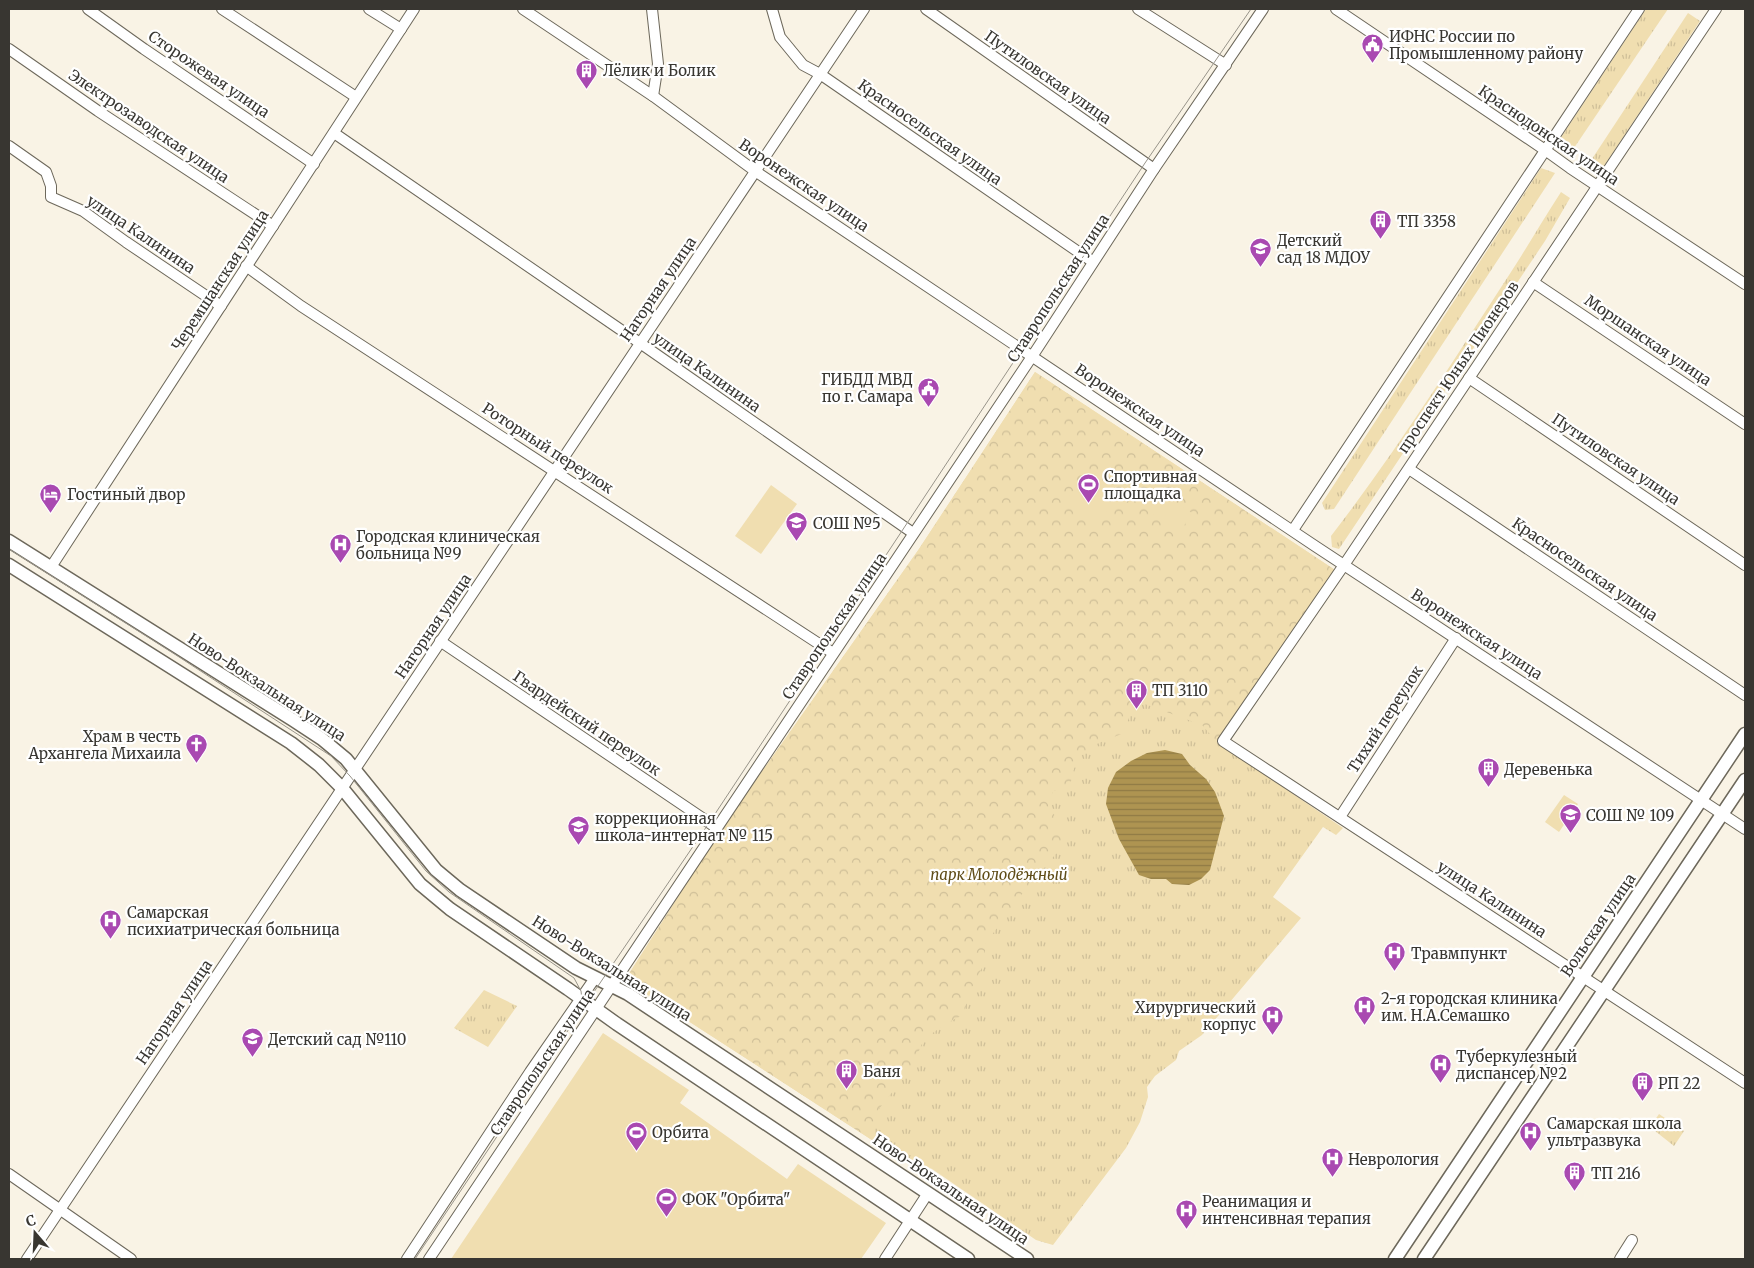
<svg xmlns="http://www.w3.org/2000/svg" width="1754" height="1268" font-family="Merriweather,serif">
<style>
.grass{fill:url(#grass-tufts)}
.forest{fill:url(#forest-crowns)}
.garden{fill:#f0deb0}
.water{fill:url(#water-rules)}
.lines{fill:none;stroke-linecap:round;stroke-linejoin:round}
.minor-casing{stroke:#6d685b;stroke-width:12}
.major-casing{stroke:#6d685b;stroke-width:15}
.minor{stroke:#fff;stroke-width:10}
.major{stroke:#fff;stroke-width:12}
.tram{stroke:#98948a;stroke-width:1}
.labels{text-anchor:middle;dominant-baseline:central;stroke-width:4.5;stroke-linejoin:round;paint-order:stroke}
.poi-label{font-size:15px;fill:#383631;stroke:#fff;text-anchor:start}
.street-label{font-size:15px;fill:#383631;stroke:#fff}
.park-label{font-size:15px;font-style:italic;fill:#604d19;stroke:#fff}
</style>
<defs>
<pattern id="grass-tufts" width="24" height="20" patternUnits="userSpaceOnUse" patternTransform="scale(1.25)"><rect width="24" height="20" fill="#f0deb0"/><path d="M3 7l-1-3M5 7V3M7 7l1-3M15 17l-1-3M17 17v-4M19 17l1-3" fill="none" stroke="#cfbf98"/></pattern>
<pattern id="forest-crowns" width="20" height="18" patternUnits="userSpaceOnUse" patternTransform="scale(1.25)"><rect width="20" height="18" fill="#f0deb0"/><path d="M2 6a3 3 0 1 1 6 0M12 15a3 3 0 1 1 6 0" fill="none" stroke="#cfbf98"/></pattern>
<pattern id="water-rules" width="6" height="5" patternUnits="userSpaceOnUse" patternTransform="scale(1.25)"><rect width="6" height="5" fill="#ae9451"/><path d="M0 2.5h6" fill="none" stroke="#8f7a44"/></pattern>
</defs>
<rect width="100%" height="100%" fill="#f9f3e5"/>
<!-- grass -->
<g class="grass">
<path d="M1646,9H1668L1574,148L1560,139Z"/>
<path d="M1688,13L1700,21L1600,172L1588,165Z"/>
<path d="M1541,168L1555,173L1334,509L1325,510L1322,503Z"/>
<path d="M1561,192L1570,198L1545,241L1339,549L1332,547L1331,536C1396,452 1453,361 1511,272C1528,246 1544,218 1561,192Z"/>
<path d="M1035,372L1338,572L1217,742L1343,828L1336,835L1323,827L1273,897L1301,918L1202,1035L1179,1051L1176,1060L1155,1076L1147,1087L1148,1097L1140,1122L1126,1148L1053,1245L1036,1240L932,1169L875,1142L625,980L723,827L919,549Z"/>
<path d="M484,990L517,1006L488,1047L454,1028Z"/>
<path d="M1659,1114L1684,1131L1674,1146L1650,1127Z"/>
</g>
<!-- forest -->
<path class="forest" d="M1035,372L1338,572L1217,742L1202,725L1142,703L1130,714L1124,733C1108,740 1085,745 1077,762C1073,769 1072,778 1070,786L1053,791L1048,805L1069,838L1018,899L986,943L983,966L971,989L963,1015L947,1023L924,1039L912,1067L875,1114V1142L625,980L723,827L919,549Z"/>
<!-- garden -->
<g class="garden">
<path d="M1079,481L1112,503L1097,526L1064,504Z"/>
<path d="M771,485L797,504L761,554L735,536Z"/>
<path d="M1157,490L1192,513L1180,532L1145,509Z"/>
<path d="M1564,795L1578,804L1559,832L1545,822Z"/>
<path d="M603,1033L689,1090L680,1103L787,1179L798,1164L886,1223L861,1259H451Z"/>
</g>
<!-- water -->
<path class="water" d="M1165,750L1182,754L1190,765L1206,779L1215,792L1224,816L1210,870L1201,879L1189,885L1172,884L1166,879H1151L1139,875L1119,839L1106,804L1108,788L1116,772L1131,761L1147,753Z"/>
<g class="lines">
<defs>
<g id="minor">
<path d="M88,9L144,49L314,164"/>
<path d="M222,9L356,97"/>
<path d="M369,9L401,29"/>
<path d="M523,9L653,96L755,171L1315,546L1745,829"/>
<path d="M652,9L658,64L653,96"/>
<path d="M772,9L780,37L803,65L820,74L1093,262"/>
<path d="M926,9L1154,169"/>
<path d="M1138,9L1226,65"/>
<path d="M1336,9L1545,150L1570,168L1745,284"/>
<path d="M1716,9L1344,565L1223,741L1745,1083"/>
<path d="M9,49L98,111L273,226"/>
<path d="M334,133L640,343L913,533"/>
<path d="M9,146L46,172L51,186V197L83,211L126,242L221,306"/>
<path d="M246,266L301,306L833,653"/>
<path d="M1533,282L1745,424"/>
<path d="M1469,378L1745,565"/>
<path d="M1409,469L1745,695"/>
<path d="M1293,530L1639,9"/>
<path d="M51,567L414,9"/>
<path d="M440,641L717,828"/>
<path d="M1340,817L1456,638"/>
<path d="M9,1174L131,1259"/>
<path d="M27,1259L864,9"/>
<path d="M407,1259L530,1072L595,978"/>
<path d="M429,1259L1037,349L1154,169L1263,9"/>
<path d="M885,1259L928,1193"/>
<path d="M1620,1259L1632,1240"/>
</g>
<g id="major">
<path d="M9,541L293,720L322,739L346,759L436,870L460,890L576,968L628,994L1027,1259"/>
<path d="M9,565L291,743L319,765L342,788L420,884L450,909L568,989L617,1024L968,1259"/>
<path d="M1395,1259L1745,734"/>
<path d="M1424,1259L1745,780"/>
</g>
</defs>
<!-- minor casing -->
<use href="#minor" class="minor-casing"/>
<!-- major casing -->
<use href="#major" class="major-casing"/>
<!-- minor -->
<use href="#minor" class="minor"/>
<!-- major -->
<use href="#major" class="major"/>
<!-- tram -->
<g class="tram">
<path d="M9,549L176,655L331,756L350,776L426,871L449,892L574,978L581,991L583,1008"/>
<path d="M415,1259L583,1008L709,823L1145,163L1251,9"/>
</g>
</g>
<!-- icons -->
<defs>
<symbol id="civic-pin" viewBox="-11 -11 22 30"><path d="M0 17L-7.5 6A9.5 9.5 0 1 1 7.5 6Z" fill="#a949b1" stroke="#fff"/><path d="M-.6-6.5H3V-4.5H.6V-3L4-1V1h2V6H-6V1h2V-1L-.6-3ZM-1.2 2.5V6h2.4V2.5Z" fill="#fff"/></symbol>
<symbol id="building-pin" viewBox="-11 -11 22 30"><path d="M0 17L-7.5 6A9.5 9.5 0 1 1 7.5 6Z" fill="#a949b1" stroke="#fff"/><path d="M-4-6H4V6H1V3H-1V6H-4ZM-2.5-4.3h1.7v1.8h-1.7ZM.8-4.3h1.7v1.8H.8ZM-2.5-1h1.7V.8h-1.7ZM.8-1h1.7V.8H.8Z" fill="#fff"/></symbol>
<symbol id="school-pin" viewBox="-11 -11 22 30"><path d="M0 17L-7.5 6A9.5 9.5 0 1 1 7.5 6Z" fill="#a949b1" stroke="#fff"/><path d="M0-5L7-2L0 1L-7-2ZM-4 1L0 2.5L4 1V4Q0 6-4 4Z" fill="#fff"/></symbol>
<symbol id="stadium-pin" viewBox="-11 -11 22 30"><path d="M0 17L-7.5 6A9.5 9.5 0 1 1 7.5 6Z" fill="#a949b1" stroke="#fff"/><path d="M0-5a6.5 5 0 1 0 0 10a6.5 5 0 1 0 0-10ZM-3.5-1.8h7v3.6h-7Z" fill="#fff"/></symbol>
<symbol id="hotel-pin" viewBox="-11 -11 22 30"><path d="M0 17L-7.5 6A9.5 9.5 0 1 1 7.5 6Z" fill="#a949b1" stroke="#fff"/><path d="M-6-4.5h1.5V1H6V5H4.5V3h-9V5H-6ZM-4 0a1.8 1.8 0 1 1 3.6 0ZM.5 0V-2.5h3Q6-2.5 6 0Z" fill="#fff"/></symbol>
<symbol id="hospital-pin" viewBox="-11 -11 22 30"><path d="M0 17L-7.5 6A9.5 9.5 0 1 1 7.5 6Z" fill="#a949b1" stroke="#fff"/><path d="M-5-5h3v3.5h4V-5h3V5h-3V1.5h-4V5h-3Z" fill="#fff"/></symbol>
<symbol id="church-pin" viewBox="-11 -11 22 30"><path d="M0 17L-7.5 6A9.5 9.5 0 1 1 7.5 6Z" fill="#a949b1" stroke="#fff"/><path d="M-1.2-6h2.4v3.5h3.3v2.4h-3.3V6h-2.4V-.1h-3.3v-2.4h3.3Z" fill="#fff"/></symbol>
</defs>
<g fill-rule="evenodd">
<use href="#civic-pin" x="1360" y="32" width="25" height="34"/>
<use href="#building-pin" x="574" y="58" width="25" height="34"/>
<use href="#building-pin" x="1368" y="208" width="25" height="34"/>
<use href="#school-pin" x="1248" y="236" width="25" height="34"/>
<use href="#civic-pin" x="916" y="376" width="25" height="34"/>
<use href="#stadium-pin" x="1076" y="472" width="25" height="34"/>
<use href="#hotel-pin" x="38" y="482" width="25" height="34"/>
<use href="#school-pin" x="784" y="510" width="25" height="34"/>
<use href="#hospital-pin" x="328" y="532" width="25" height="34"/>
<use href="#building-pin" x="1124" y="678" width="25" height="34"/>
<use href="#church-pin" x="184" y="732" width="25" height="34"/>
<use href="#building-pin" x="1476" y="756" width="25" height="34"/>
<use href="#school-pin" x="1558" y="802" width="25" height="34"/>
<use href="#school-pin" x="566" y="814" width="25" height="34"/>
<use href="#hospital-pin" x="98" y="908" width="25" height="34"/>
<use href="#hospital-pin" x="1382" y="940" width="25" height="34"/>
<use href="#hospital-pin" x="1352" y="994" width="25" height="34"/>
<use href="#hospital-pin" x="1260" y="1004" width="25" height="34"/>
<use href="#school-pin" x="240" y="1026" width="25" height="34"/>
<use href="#hospital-pin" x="1428" y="1052" width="25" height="34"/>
<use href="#building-pin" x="834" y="1058" width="25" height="34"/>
<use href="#building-pin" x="1630" y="1070" width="25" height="34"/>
<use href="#stadium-pin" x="624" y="1120" width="25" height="34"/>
<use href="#hospital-pin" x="1518" y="1120" width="25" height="34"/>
<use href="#hospital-pin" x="1320" y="1146" width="25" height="34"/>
<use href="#building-pin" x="1562" y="1160" width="25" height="34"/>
<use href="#stadium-pin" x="654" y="1186" width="25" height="34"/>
<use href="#hospital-pin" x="1174" y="1198" width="25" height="34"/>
</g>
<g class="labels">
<!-- poi labels -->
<g class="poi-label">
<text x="1389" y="36">ИФНС России по<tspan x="1389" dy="17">Промышленному району</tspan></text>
<text x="603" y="70">Лёлик и Болик</text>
<text x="1397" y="221">ТП 3358</text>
<text x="1277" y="240">Детский<tspan x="1277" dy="17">сад 18 МДОУ</tspan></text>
<text x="913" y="379" text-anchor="end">ГИБДД МВД<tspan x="913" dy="17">по г. Самара</tspan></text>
<text x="1104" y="476">Спортивная<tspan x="1104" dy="17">площадка</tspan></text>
<text x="67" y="494">Гостиный двор</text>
<text x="813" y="523">СОШ №5</text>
<text x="356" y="536">Городская клиническая<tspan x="356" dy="17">больница №9</tspan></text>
<text x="1152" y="690">ТП 3110</text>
<text x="181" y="736" text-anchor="end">Храм в честь<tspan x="181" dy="17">Архангела Михаила</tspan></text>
<text x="1504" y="769">Деревенька</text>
<text x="1586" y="815">СОШ № 109</text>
<text x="595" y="818">коррекционная<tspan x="595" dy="17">школа-интернат № 115</tspan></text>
<text x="127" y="912">Самарская<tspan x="127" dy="17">психиатрическая больница</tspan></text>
<text x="1411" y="953">Травмпункт</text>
<text x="1381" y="998">2-я городская клиника<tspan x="1381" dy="17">им. Н.А.Семашко</tspan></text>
<text x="1256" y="1007" text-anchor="end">Хирургический<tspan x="1256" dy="17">корпус</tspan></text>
<text x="268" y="1039">Детский сад №110</text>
<text x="1456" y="1056">Туберкулезный<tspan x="1456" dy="17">диспансер №2</tspan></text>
<text x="863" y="1071">Баня</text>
<text x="1658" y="1083">РП 22</text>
<text x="1547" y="1123">Самарская школа<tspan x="1547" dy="17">ультразвука</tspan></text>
<text x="652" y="1132">Орбита</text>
<text x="1348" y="1159">Неврология</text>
<text x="1591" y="1173">ТП 216</text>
<text x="682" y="1199">ФОК "Орбита"</text>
<text x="1202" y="1201">Реанимация и<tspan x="1202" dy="17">интенсивная терапия</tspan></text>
</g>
<!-- street labels -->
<g class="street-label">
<text transform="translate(209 74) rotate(34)">Сторожевая улица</text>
<text transform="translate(1048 77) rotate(35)">Путиловская улица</text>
<text transform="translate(149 126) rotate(34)">Электрозаводская улица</text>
<text transform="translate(930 132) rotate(35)">Красносельская улица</text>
<text transform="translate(1549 135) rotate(34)">Краснодонская улица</text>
<text transform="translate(804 185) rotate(34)">Воронежская улица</text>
<text transform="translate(141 234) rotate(34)">улица Калинина</text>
<text transform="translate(220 280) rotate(-57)">Черемшанская улица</text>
<text transform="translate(1058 288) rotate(-57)">Ставропольская улица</text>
<text transform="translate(658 289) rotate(-56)">Нагорная улица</text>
<text transform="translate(1648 340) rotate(34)">Моршанская улица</text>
<text transform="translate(1458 367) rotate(-56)">проспект Юных Пионеров</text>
<text transform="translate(707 372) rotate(35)">улица Калинина</text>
<text transform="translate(1140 410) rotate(34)">Воронежская улица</text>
<text transform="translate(548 448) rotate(33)">Роторный переулок</text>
<text transform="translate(1616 459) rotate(34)">Путиловская улица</text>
<text transform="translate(1585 569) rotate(34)">Красносельская улица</text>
<text transform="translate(433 626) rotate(-56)">Нагорная улица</text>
<text transform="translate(834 626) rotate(-56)">Ставропольская улица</text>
<text transform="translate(1477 634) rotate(33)">Воронежская улица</text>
<text transform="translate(267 687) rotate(33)">Ново-Вокзальная улица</text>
<text transform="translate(1385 719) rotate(-57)">Тихий переулок</text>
<text transform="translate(587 723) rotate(34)">Гвардейский переулок</text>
<text transform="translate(1492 899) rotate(33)">улица Калинина</text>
<text transform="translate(1598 925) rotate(-56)">Вольская улица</text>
<text transform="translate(612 968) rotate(32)">Ново-Вокзальная улица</text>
<text transform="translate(174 1012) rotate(-56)">Нагорная улица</text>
<text transform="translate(542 1062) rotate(-56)">Ставропольская улица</text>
<text transform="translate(951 1189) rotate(34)">Ново-Вокзальная улица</text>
</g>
<!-- park labels -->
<g class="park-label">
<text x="999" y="874">парк Молодёжный</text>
</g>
</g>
<!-- border -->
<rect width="1754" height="1268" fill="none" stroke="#383631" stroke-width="20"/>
<!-- north arrow -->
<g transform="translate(35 1233) rotate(341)" stroke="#ffffff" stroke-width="4" paint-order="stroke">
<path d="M0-4L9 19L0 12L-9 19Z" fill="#383631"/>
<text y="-8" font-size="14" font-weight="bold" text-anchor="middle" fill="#383631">С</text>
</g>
</svg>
